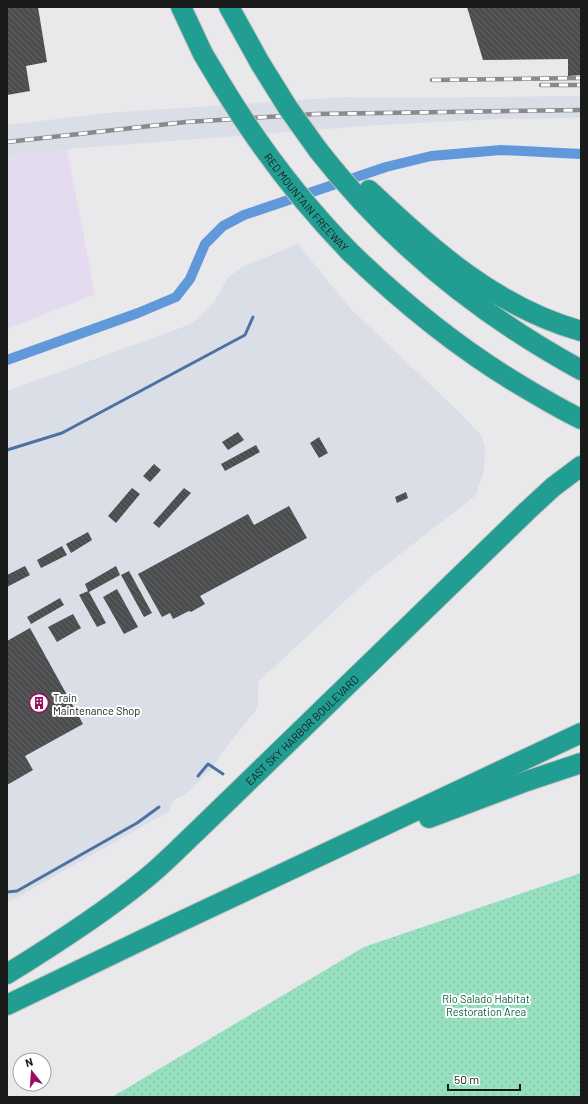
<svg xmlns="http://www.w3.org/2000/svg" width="588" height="1104" font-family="Barlow,sans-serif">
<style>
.commercial{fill:#e4dbf1}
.built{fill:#dadee7}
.grass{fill:url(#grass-dots)}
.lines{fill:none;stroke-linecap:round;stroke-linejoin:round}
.stream{stroke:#4b72a0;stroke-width:3}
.canal{stroke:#6098d9;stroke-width:10}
.building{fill:url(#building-back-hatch)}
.motorway-casing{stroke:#c3c3c3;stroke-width:22}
.motorway{stroke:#229d91;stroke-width:20}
.rail-casing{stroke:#8a8a8c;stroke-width:4.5}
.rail{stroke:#fff;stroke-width:3;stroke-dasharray:9;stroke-linecap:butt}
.motorway-bridge-casing{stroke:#c3c3c3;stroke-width:22;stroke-linecap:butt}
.motorway-bridge{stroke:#229d91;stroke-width:20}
.labels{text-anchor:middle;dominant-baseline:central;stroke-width:4;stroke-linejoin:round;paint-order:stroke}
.street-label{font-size:11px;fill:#191a1a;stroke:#fff}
.poi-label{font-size:11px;fill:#191a1a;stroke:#fff;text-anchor:start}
.park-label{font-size:11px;fill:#0b5e44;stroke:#fff}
</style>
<defs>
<pattern id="grass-dots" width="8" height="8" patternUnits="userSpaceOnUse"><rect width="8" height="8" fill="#97e0bf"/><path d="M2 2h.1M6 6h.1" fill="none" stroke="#82c0a4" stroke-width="1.8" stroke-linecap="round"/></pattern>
<pattern id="building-back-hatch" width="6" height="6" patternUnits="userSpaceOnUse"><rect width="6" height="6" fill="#4c4d4e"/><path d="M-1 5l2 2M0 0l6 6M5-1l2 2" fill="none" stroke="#626364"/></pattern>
</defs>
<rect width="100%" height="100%" fill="#e9e9eb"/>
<!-- commercial -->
<path class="commercial" d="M67,149L95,294L7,329V156Z"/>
<!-- built -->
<g class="built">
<path d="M581,96V118L498,119L378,125L67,149L7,156V125L106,113L345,97L386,98Z"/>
<path d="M298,244L350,308L460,413L481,435L485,448L484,471L475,496L372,576L258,682V707L221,754L211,770L185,795L175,799L168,812L16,898L7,902V391L191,324L215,301L228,277L244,266Z"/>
</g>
<!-- grass -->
<path class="grass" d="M581,873V1097H112L364,947Z"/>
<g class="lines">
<!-- stream -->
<g class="stream">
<path d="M7,450L62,433L245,335L253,317"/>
<path d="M198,776L208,764L223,774"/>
<path d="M7,892L17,891L137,823L159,807"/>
</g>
<!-- canal -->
<path class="canal" d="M7,360L138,313L176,297L190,279L205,244L223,226L244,215L386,167L431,156L501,150L581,154"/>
</g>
<!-- building -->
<g class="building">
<path d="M7,7H38L47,62L26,66L30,91L7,95Z"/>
<path d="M467,7H581V75L568,76V59L483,60Z"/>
<path d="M238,432L244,440L228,450L222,442Z"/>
<path d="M319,437L328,453L319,458L310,443Z"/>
<path d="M256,445L260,452L225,471L221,464Z"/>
<path d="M154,464L161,470L150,482L143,476Z"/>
<path d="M132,488L140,494L116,523L108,516Z"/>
<path d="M184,488L191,493L159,528L153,523Z"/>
<path d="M406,492L408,498L397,503L395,497Z"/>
<path d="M289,506L307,538L200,596L205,604L191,612L189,611L173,619L170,613L162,617L138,574L248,514L254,525Z"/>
<path d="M88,532L92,540L71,553L66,544Z"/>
<path d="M62,546L67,555L41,568L37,560Z"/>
<path d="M25,566L30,575L7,587V575Z"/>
<path d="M116,566L120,575L89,592L106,623L97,627L79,595L88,591L85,584Z"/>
<path d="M129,571L152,613L144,617L121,575Z"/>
<path d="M117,589L138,627L124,634L103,597Z"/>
<path d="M60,598L64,605L31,624L27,617Z"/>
<path d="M73,614L81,628L57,642L48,627Z"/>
<path d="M30,628L83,724L25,756L33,770L7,785V641Z"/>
</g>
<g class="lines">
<defs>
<g id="motorway">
<path d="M181,7L203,54L221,84"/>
<path d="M229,7L260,63L288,108"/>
<path d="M318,150C389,241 480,315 581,370"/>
<path d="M369,190C432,249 495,307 581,331"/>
<path d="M351,253C403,303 458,348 520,385C540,397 560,409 581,419"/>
<path d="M429,818L527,781L581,763"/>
<path id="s1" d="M7,974C54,945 101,915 144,880C163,865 179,848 196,832L527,511L553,487L581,466"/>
<path d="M7,1005L171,926L581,733"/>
</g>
</defs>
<!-- motorway casing -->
<use href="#motorway" class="motorway-casing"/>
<!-- motorway -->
<use href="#motorway" class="motorway"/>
<defs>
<g id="rail">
<path d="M432,80L581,78"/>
<path d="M541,85H581"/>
<path d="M7,142L186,122L316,114L581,110"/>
</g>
</defs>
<!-- rail casing -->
<use href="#rail" class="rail-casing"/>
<!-- rail -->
<use href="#rail" class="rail"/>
<defs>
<g id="motorway-bridge">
<path id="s2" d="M221,84C258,145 301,202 351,253"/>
<path d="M288,108L318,150"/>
</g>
</defs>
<!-- motorway-bridge casing -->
<use href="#motorway-bridge" class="motorway-bridge-casing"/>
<!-- motorway-bridge -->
<use href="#motorway-bridge" class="motorway-bridge"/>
</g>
<!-- icons -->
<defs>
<symbol id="building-ring" viewBox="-11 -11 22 22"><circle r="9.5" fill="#fff" stroke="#990c5f" stroke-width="1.5"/><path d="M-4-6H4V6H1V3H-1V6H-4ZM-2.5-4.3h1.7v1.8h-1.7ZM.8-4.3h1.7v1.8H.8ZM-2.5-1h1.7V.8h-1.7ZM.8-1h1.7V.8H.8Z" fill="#990c5f"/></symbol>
</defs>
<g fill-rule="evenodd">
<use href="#building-ring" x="28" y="692" width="22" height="22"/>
</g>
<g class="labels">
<!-- street labels -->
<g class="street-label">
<text stroke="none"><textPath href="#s2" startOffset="146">RED MOUNTAIN FREEWAY</textPath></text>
<text stroke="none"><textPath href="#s1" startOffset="384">EAST SKY HARBOR BOULEVARD</textPath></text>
</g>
<!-- poi labels -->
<g class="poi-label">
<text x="53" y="697">Train<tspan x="53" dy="13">Maintenance Shop</tspan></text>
</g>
<!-- park labels -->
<g class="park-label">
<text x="486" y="998">Rio Salado Habitat<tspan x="486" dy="13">Restoration Area</tspan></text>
</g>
</g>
<!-- border -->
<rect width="588" height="1104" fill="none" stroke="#191a1a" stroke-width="16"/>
<!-- north arrow -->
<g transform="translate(32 1072) rotate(343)"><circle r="19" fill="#ffffff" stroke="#a3a3a3"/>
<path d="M0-3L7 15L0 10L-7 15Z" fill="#990c5f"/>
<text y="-6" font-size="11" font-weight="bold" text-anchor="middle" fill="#191a1a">N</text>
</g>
<!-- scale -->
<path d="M448 1084v6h72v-6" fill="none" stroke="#191a1a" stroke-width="2"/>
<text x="454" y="1084" font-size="12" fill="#191a1a" stroke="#ffffff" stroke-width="3" paint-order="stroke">50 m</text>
</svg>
